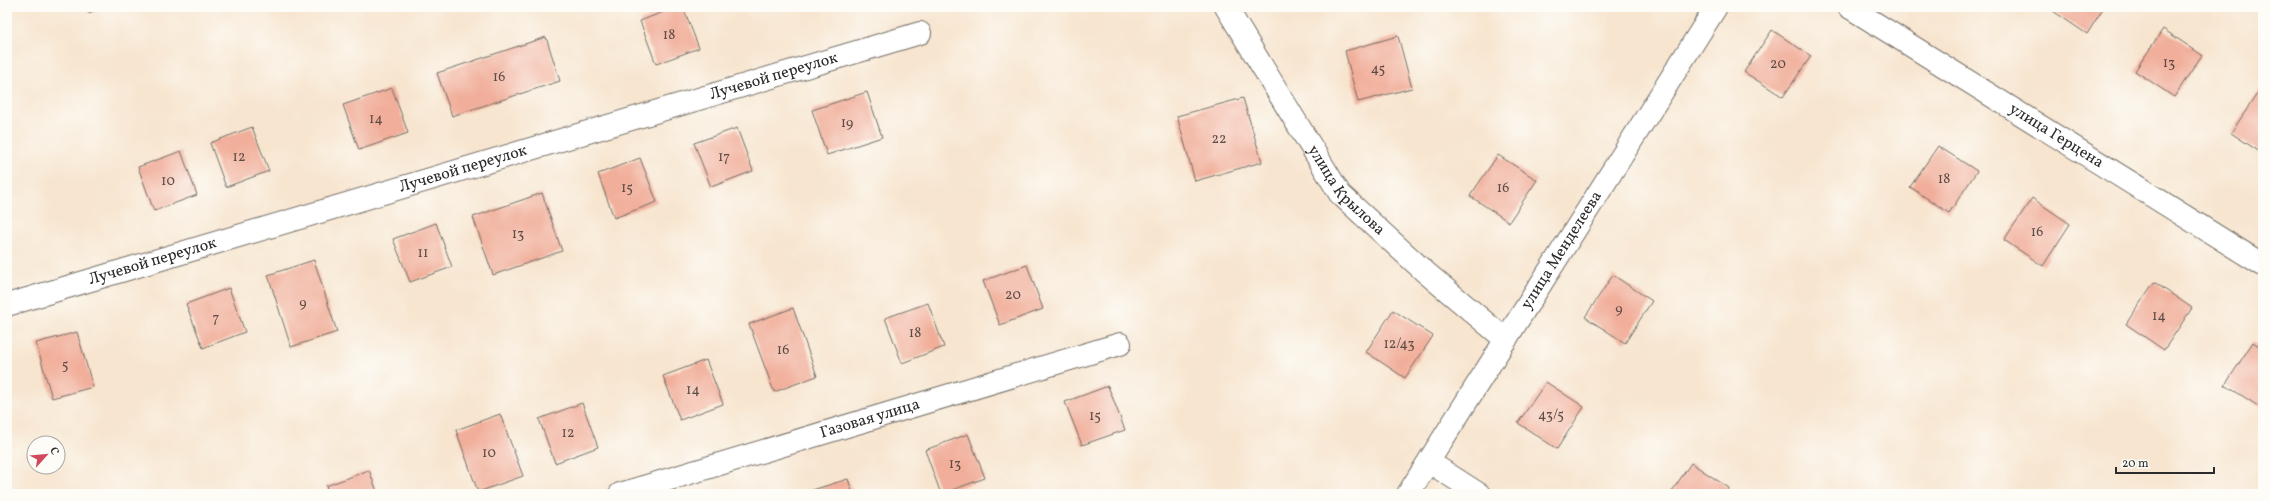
<svg xmlns="http://www.w3.org/2000/svg" width="2270" height="501" font-family="Vollkorn,serif">
<style>
.building{fill:#f1ae9a}
.lines{fill:none;stroke-linecap:round;stroke-linejoin:round}
.minor-casing{stroke:#726c64;stroke-width:24}
.minor{stroke:#fff;stroke-width:22}
.labels{text-anchor:middle;dominant-baseline:central;stroke-width:4;stroke-linejoin:round;paint-order:stroke}
.number-label{font-size:14px;fill:#5c4c47}
.street-label{font-size:16px;fill:#2b2b2b;stroke:#fdfcf7}
</style>
<rect width="100%" height="100%" fill="#fdfcf7"/>
<filter id="ink" filterUnits="userSpaceOnUse"><feTurbulence type="fractalNoise" baseFrequency=".025" numOctaves="2"/><feDisplacementMap in="SourceGraphic" scale="8" xChannelSelector="R" yChannelSelector="G"/><feConvolveMatrix kernelMatrix="1 2 1 2 8 2 1 2 1" color-interpolation-filters="sRGB"/></filter>
<filter id="wash" filterUnits="userSpaceOnUse"><feTurbulence type="fractalNoise" baseFrequency=".012" numOctaves="4" result="noise"/><feDisplacementMap in="SourceGraphic" scale="16" xChannelSelector="R" yChannelSelector="G"/><feGaussianBlur stdDeviation="0.9" result="paint"/><feColorMatrix in="noise" values="0 0 0 0 0 0 0 0 0 0 0 0 0 0 0 0 0 1.4 0 .05"/><feComposite in="paint" operator="in"/></filter>
<g filter="url(#wash)">
<rect width="100%" height="100%" fill="#f7e5cf"/>
<g id="blocks">
<!-- building -->
<g class="building">
<path d="M86,7H105L88,13Z"/>
<path d="M676,7H683L699,48L656,64L640,21Z"/>
<path d="M2047,7H2104L2087,34Z"/>
<path d="M2163,29L2202,55L2174,97L2135,71Z"/>
<path d="M1772,30L1811,56L1783,97L1744,72Z"/>
<path d="M1398,36L1412,88L1358,102L1345,51Z"/>
<path d="M546,37L560,81L452,116L437,73Z"/>
<path d="M392,88L408,133L359,150L343,105Z"/>
<path d="M2259,91L2263,94V154L2231,133Z"/>
<path d="M867,92L882,137L827,155L812,110Z"/>
<path d="M1243,98L1262,162L1195,181L1177,116Z"/>
<path d="M252,127L269,171L226,187L210,143Z"/>
<path d="M737,128L753,171L711,187L694,143Z"/>
<path d="M1938,146L1977,171L1949,213L1910,187Z"/>
<path d="M181,151L197,195L154,211L138,167Z"/>
<path d="M1498,155L1537,180L1509,222L1470,196Z"/>
<path d="M640,158L657,202L614,218L598,174Z"/>
<path d="M542,193L562,251L493,275L473,217Z"/>
<path d="M2032,198L2070,224L2043,266L2004,240Z"/>
<path d="M436,223L452,267L410,282L393,239Z"/>
<path d="M314,260L337,332L291,347L268,275Z"/>
<path d="M1027,265L1043,309L1000,325L983,281Z"/>
<path d="M1613,275L1652,301L1625,343L1585,317Z"/>
<path d="M2154,282L2192,308L2164,350L2126,324Z"/>
<path d="M229,288L245,332L203,348L186,304Z"/>
<path d="M928,303L944,347L902,363L885,318Z"/>
<path d="M793,308L817,376L774,392L749,324Z"/>
<path d="M1393,310L1433,336L1405,378L1366,352Z"/>
<path d="M77,332L93,387L52,398L36,343Z"/>
<path d="M2253,342L2263,349V409L2225,385Z"/>
<path d="M706,360L723,404L680,420L663,376Z"/>
<path d="M1546,382L1584,407L1557,449L1518,423Z"/>
<path d="M1108,386L1125,430L1082,445L1065,402Z"/>
<path d="M582,403L598,447L555,463L539,419Z"/>
<path d="M500,414L523,476L478,492L456,430Z"/>
<path d="M968,434L985,478L941,494L925,450Z"/>
<path d="M1691,463L1729,488L1726,494H1670Z"/>
<path d="M369,470L378,494H329L326,486Z"/>
<path d="M848,479L853,494H806V492Z"/>
</g>
</g>
</g>
<g filter="url(#ink)">
<use href="#blocks" fill-opacity="0" stroke="#726c64" stroke-width="1"/>
<g class="lines">
<defs>
<g id="minor">
<path id="s1" d="M1226,7L1340,194L1424,271L1506,340"/>
<path id="s2" d="M1849,7L2263,265"/>
<path id="s3" d="M7,305L920,33"/>
<path d="M1429,462L1479,494"/>
<path id="s4" d="M620,494L1120,344"/>
<path id="s5" d="M1408,494L1716,7"/>
</g>
</defs>
<!-- minor casing -->
<use href="#minor" class="minor-casing"/>
<!-- minor -->
<use href="#minor" class="minor"/>
</g>
</g>
<g class="labels">
<!-- number labels -->
<g class="number-label">
<text x="669" y="35">18</text>
<text x="2169" y="63">13</text>
<text x="1778" y="64">20</text>
<text x="1378" y="69">45</text>
<text x="499" y="77">16</text>
<text x="376" y="119">14</text>
<text x="847" y="123">19</text>
<text x="1219" y="139">22</text>
<text x="239" y="157">12</text>
<text x="724" y="157">17</text>
<text x="1944" y="179">18</text>
<text x="168" y="181">10</text>
<text x="627" y="188">15</text>
<text x="1503" y="188">16</text>
<text x="2037" y="232">16</text>
<text x="518" y="234">13</text>
<text x="423" y="253">11</text>
<text x="1013" y="295">20</text>
<text x="303" y="303">9</text>
<text x="1619" y="309">9</text>
<text x="2159" y="316">14</text>
<text x="216" y="318">7</text>
<text x="915" y="333">18</text>
<text x="1399" y="344">12/43</text>
<text x="783" y="350">16</text>
<text x="65" y="365">5</text>
<text x="693" y="390">14</text>
<text x="1551" y="415">43/5</text>
<text x="1095" y="416">15</text>
<text x="568" y="433">12</text>
<text x="489" y="453">10</text>
<text x="955" y="464">13</text>
</g>
<!-- street labels -->
<g class="street-label">
<text stroke="none"><textPath href="#s3" startOffset="800">Лучевой переулок</textPath></text>
<text stroke="none"><textPath href="#s2" startOffset="244">улица Герцена</textPath></text>
<text stroke="none"><textPath href="#s3" startOffset="476">Лучевой переулок</textPath></text>
<text stroke="none"><textPath href="#s1" startOffset="220">улица Крылова</textPath></text>
<text stroke="none"><textPath href="#s5" startOffset="288">улица Менделеева</textPath></text>
<text stroke="none"><textPath href="#s3" startOffset="152">Лучевой переулок</textPath></text>
<text stroke="none"><textPath href="#s4" startOffset="261">Газовая улица</textPath></text>
</g>
</g>
<!-- margin -->
<rect width="2270" height="501" fill="none" stroke="#fdfcf7" stroke-width="24"/>
<!-- north arrow -->
<g transform="translate(46 455) rotate(63)"><circle r="19" fill="#fdfcf7" stroke="#a9a8a5"/>
<path d="M0-3L7 15L0 10L-7 15Z" fill="#d1495b"/>
<text y="-6" font-size="11" font-weight="bold" text-anchor="middle" fill="#2b2b2b">С</text>
</g>
<!-- scale -->
<path d="M2116 467v6h98v-6" fill="none" stroke="#2b2b2b" stroke-width="2"/>
<text x="2122" y="467" font-size="12" fill="#2b2b2b" stroke="#fdfcf7" stroke-width="3" paint-order="stroke">20 m</text>
</svg>
